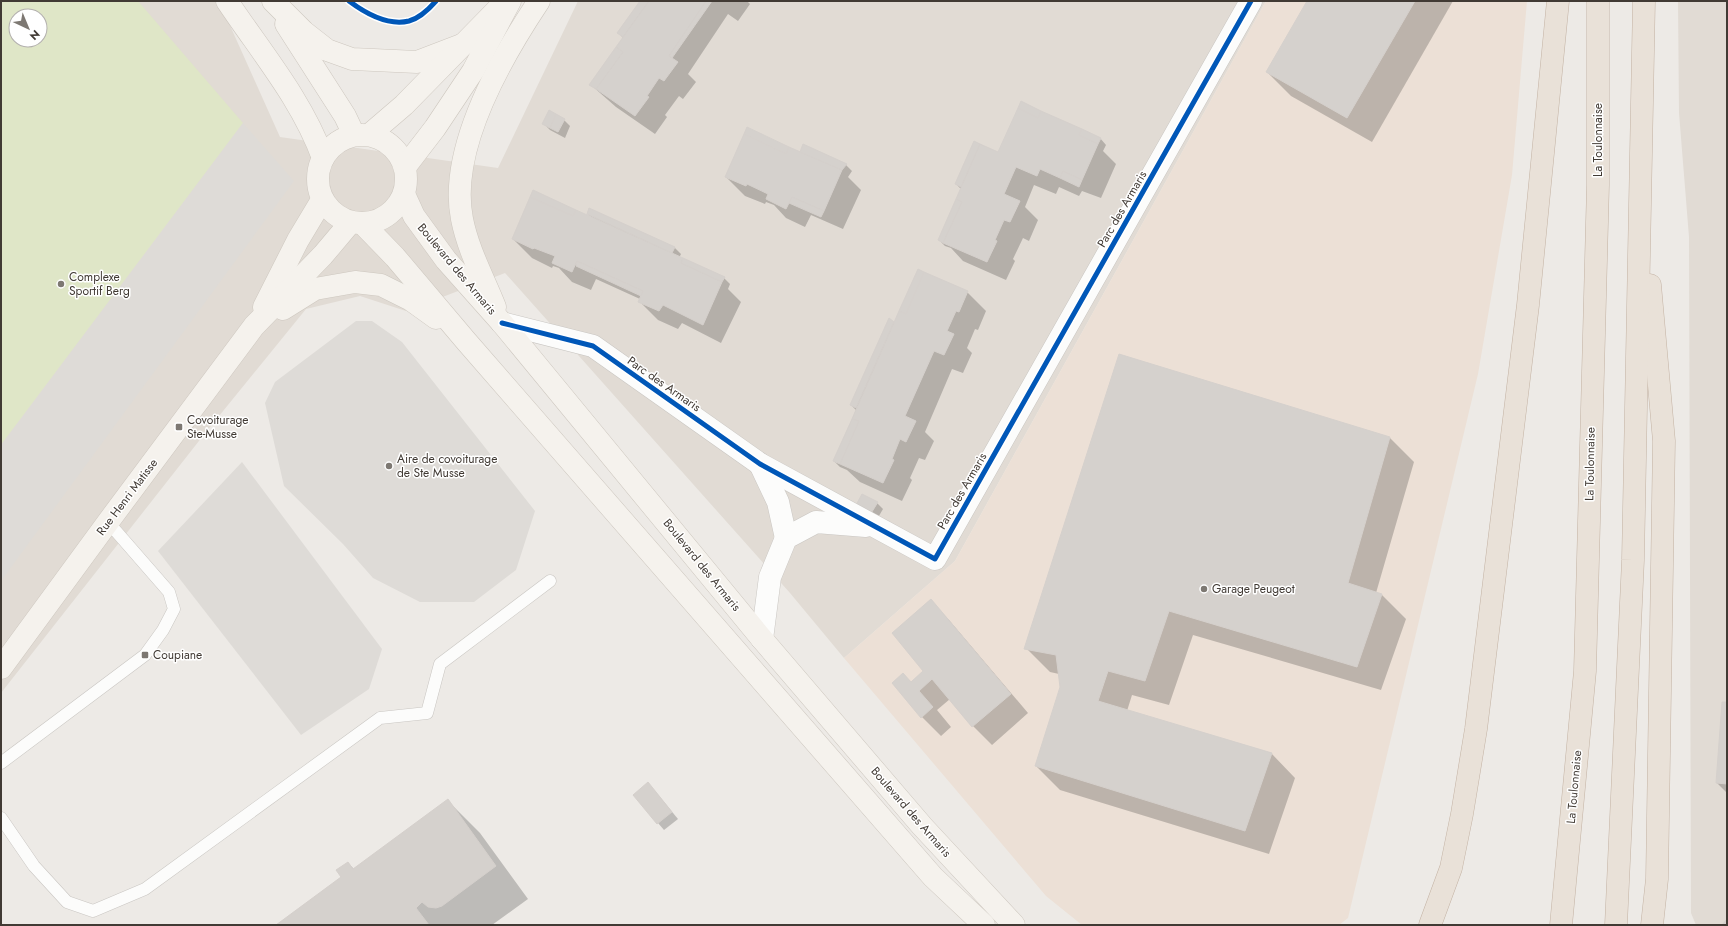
<svg xmlns="http://www.w3.org/2000/svg" width="1728" height="926" font-family="Jost,sans-serif">
<style>
.residential{fill:#e1dbd4;fill-rule:evenodd}
.commercial{fill:#ece0d6}
.green{fill:#dfe6c7;fill-rule:evenodd}
.parking{fill:#dedbd7}
.shadow{fill:#0003}
.building{fill:#d5d1cd;stroke:#d5d0cc}
.lines{fill:none;stroke-linecap:round;stroke-linejoin:round}
.lane-casing{stroke:#c9c6c2;stroke-width:13}
.street-casing{stroke:#c9c6c2;stroke-width:23}
.secondary-casing{stroke:#cdc7bf;stroke-width:23}
.highway-casing{stroke:#c3b2a3;stroke-width:23}
.lane{stroke:#fcfcfb;stroke-width:12}
.street{stroke:#fcfcfb;stroke-width:22}
.secondary{stroke:#f5f2ed;stroke-width:22}
.highway{stroke:#e9e1d8;stroke-width:22}
.cycleway-casing{stroke:#fff;stroke-width:8}
.cycleway{stroke:#0057b8;stroke-width:5}
.poi-dot{fill:#7d7872;stroke:#fff;stroke-width:1.5}
.labels{text-anchor:middle;dominant-baseline:central;stroke-width:3;stroke-linejoin:round;paint-order:stroke}
.street-label{font-size:12px;fill:#413a34;stroke:#fff}
.poi-label{font-size:12px;fill:#413a34;stroke:#fff;text-anchor:start}
</style>
<rect width="100%" height="100%" fill="#edeae6"/>
<!-- residential -->
<g class="residential">
<path d="M1,1H219L280,137L498,168L578,1H1266L955,561L844,658L790,593L505,273L406,311L360,296L306,309L206,432L1,693ZM16,16H40V40H16Z"/>
<path d="M1678,1H1727V925H1696L1691,913L1689,237L1679,113Z"/>
</g>
<!-- commercial -->
<path class="commercial" d="M1266,1H1527L1512,175L1478,374L1348,918L1339,925H1082L1046,896L844,658L955,561Z"/>
<!-- green -->
<path class="green" d="M1,1H138L243,123L1,445ZM16,16H40V40H16Z"/>
<!-- parking -->
<g class="parking">
<path d="M243,123L294,181L1,581V445Z"/>
<path d="M356,321H372L402,342L535,511L516,570L474,602H420L373,578L343,544L284,486L265,403L275,382Z"/>
<path d="M242,462L382,649L369,689L301,735L158,551Z"/>
</g>
<!-- shadow -->
<g class="shadow">
<path d="M641,1H747L750,4L738,21L728,14L688,74L696,82L683,99L679,96L665,115L667,117L655,134L616,107L591,85L623,38L619,33Z"/>
<path d="M1308,1H1453L1372,142L1291,96L1267,72Z"/>
<path d="M564,120L570,126L565,138L550,130L544,124Z"/>
<path d="M1100,138L1106,145L1103,151L1116,164L1101,198L1082,191L1079,196L1059,187L1056,194L1034,185L1025,207L1038,220L1029,241L1023,238L1013,259L1015,261L1006,280L963,261L951,248L945,246L939,240L961,189L956,184L975,142L999,153Z"/>
<path d="M800,153L846,165L852,171L848,177L861,190L843,229L811,215L805,227L786,218L774,205L766,202L765,204L745,196L726,177Z"/>
<path d="M588,214L674,247L681,254L679,258L724,278L730,284L728,289L741,302L721,343L682,323L678,329L658,320L639,301L640,299L596,279L591,290L572,282L559,268L553,266L552,268L532,258L513,239L591,217Z"/>
<path d="M967,292L986,311L978,330L975,329L967,348L972,353L963,373L952,369L925,432L934,441L925,460L919,458L910,478L912,480L902,501L860,482L847,470L840,467L834,461L856,410L851,405L889,320L895,323Z"/>
<path d="M1120,355L1390,438L1414,462L1376,593L1382,595L1406,619L1381,690L1193,635L1169,705L1132,695L1127,711L1271,753L1295,778L1269,854L1060,790L1036,766L1061,687L1059,674L1050,672L1026,648Z"/>
<path d="M877,503L883,509L876,521L856,507Z"/>
<path d="M931,601L949,620L1028,713L992,745L973,726L950,699L937,710L951,727L941,736L922,717L911,682L925,671Z"/>
<path d="M1727,703V793L1717,783Z"/>
<path d="M654,790L678,819L664,830L634,795Z"/>
<path d="M448,801L480,833L528,899L492,925H277L342,877L348,863L354,869Z"/>
</g>
<!-- building -->
<g class="building">
<path d="M640,1H649L623,37L617,33Z"/>
<path d="M649,1H706L669,56L678,62L664,81L659,78L647,96L649,97L635,116L596,89L623,52L616,47Z"/>
<path d="M706,1H712L672,58L669,56Z"/>
<path d="M1307,1H1415L1347,118L1266,72Z"/>
<path d="M616,47L623,52L596,89L589,85Z"/>
<path d="M1021,101L1041,111L1038,118L1018,108Z"/>
<path d="M1018,108L1038,118L1041,111L1082,129L1079,135L1098,144L1082,180L1063,171L1060,178L1040,169L1037,176L1016,167L1004,194L1020,201L1010,222L1004,220L995,240L997,241L987,262L943,243L962,202L956,199L980,144L998,152Z"/>
<path d="M549,110L556,114L550,128L542,124Z"/>
<path d="M556,114L565,119L558,132L550,128Z"/>
<path d="M747,127L789,147L786,154L744,134Z"/>
<path d="M1082,129L1101,138L1098,144L1079,135Z"/>
<path d="M744,134L786,154L789,147L842,170L824,211L792,197L786,209L766,199L768,194L747,184L746,186L725,177Z"/>
<path d="M974,141L980,144L961,187L955,184Z"/>
<path d="M803,144L847,164L842,170L800,152Z"/>
<path d="M1063,171L1082,180L1079,187L1060,178Z"/>
<path d="M533,190L576,210L573,216L530,197Z"/>
<path d="M530,197L573,216L576,210L683,258L681,263L722,282L703,325L663,305L659,311L638,302L643,291L577,261L572,272L552,263L555,256L534,248L533,249L512,239Z"/>
<path d="M792,197L824,211L821,217L789,203Z"/>
<path d="M956,199L962,202L943,243L938,240Z"/>
<path d="M589,208L675,247L672,253L587,214Z"/>
<path d="M683,258L725,277L722,282L681,263Z"/>
<path d="M577,261L643,291L641,296L576,266Z"/>
<path d="M918,269L924,272L906,314L899,311Z"/>
<path d="M924,272L968,291L959,312L956,311L947,331L954,334L944,355L934,351L905,416L916,421L906,442L900,439L892,459L894,460L883,483L840,464L859,421L852,419L899,311L906,314Z"/>
<path d="M889,318L894,322L856,408L850,405Z"/>
<path d="M1119,354L1390,437L1348,583L1382,594L1357,667L1169,611L1145,681L1108,671L1098,701L1272,753L1245,831L1035,766L1060,687L1056,655L1024,649Z"/>
<path d="M852,419L859,421L840,464L833,461Z"/>
<path d="M862,494L878,502L870,515L855,507Z"/>
<path d="M931,599L1011,694L972,727L932,679L919,691L933,707L921,718L892,683L903,673L911,682L923,671L892,633Z"/>
<path d="M1722,702H1727V784L1716,783Z"/>
<path d="M648,782L672,812L657,824L633,795Z"/>
<path d="M448,799L496,866L442,906L436,908L428,907L422,902L416,908L429,925H276L341,877L336,870L348,862L353,869Z"/>
<path d="M1727,919V925H1722Z"/>
</g>
<g class="lines">
<defs>
<g id="lane">
<path d="M1,763L145,655L163,630L174,609L169,592L108,522"/>
<path d="M1,818L34,866L67,902L93,911L145,889L380,718L427,713L440,664L550,581"/>
</g>
<g id="street">
<path d="M502,323L593,346L760,464L935,559L1251,1"/>
<path d="M760,464L778,502L786,538"/>
<path d="M762,639L770,577L786,538L816,522L866,526"/>
</g>
<g id="secondary">
<path d="M227,1C261,52 302,100 323,158"/>
<path d="M273,1L304,32L327,50L352,59L417,62L464,44"/>
<path d="M286,24L345,116L354,135"/>
<circle cx="362" cy="179" r="44"/>
<path d="M369,135L404,105L497,10"/>
<path d="M405,167L435,128L473,71L510,1"/>
<path d="M404,194L414,216L446,260L502,323L762,639L922,826L1014,925"/>
<path d="M363,224L395,257L466,341L933,877L984,925"/>
<path d="M264,307L298,240L322,200"/>
<path d="M495,307C484,279 468,250 462,219C448,149 501,58 539,1"/>
<path d="M283,309L315,289L355,282L381,285L411,300L436,318"/>
<path d="M1,668L108,522L254,326L323,255L350,223"/>
</g>
<g id="highway">
<path d="M1650,285L1664,441L1657,879L1652,925"/>
<path d="M1430,925L1451,868L1462,814L1476,729L1528,305L1558,1"/>
<path d="M1561,925L1585,671L1598,185V1"/>
<path d="M1616,925L1633,560L1644,1"/>
</g>
</defs>
<!-- lane casing -->
<use href="#lane" class="lane-casing"/>
<!-- street casing -->
<use href="#street" class="street-casing"/>
<!-- secondary casing -->
<use href="#secondary" class="secondary-casing"/>
<!-- highway casing -->
<use href="#highway" class="highway-casing"/>
<!-- lane -->
<use href="#lane" class="lane"/>
<!-- street -->
<use href="#street" class="street"/>
<!-- secondary -->
<use href="#secondary" class="secondary"/>
<!-- highway -->
<use href="#highway" class="highway"/>
<defs>
<g id="cycleway">
<path d="M349,1C365,13 388,26 409,21C420,18 429,9 436,1"/>
<path d="M502,323L593,346L760,464L935,559L1251,1"/>
</g>
</defs>
<!-- cycleway casing -->
<use href="#cycleway" class="cycleway-casing"/>
<!-- cycleway -->
<use href="#cycleway" class="cycleway"/>
</g>
<!-- markers -->
<g class="poi-dot">
<circle cx="61" cy="284" r="4"/>
<rect x="175" y="423" width="8" height="8" rx="2"/>
<circle cx="389" cy="466" r="4"/>
<circle cx="1204" cy="589" r="4"/>
<rect x="141" y="651" width="8" height="8" rx="2"/>
</g>
<g class="labels">
<!-- street labels -->
<g class="street-label">
<text transform="translate(1598 140) rotate(-90)">La Toulonnaise</text>
<text transform="translate(1122 209) rotate(-60)">Parc des Armaris</text>
<text transform="translate(457 269) rotate(50)">Boulevard des Armaris</text>
<text transform="translate(664 384) rotate(35)">Parc des Armaris</text>
<text transform="translate(1590 464) rotate(-89)">La Toulonnaise</text>
<text transform="translate(962 491) rotate(-60)">Parc des Armaris</text>
<text transform="translate(127 497) rotate(-53)">Rue Henri Matisse</text>
<text transform="translate(702 565) rotate(51)">Boulevard des Armaris</text>
<text transform="translate(1574 787) rotate(-85)">La Toulonnaise</text>
<text transform="translate(911 812) rotate(49)">Boulevard des Armaris</text>
</g>
<!-- poi labels -->
<g class="poi-label">
<text x="69" y="277">Complexe<tspan x="69" dy="14">Sportif Berg</tspan></text>
<text x="187" y="420">Covoiturage<tspan x="187" dy="14">Ste-Musse</tspan></text>
<text x="397" y="459">Aire de covoiturage<tspan x="397" dy="14">de Ste Musse</tspan></text>
<text x="1212" y="589">Garage Peugeot</text>
<text x="153" y="655">Coupiane</text>
</g>
</g>
<!-- border -->
<rect width="1728" height="926" fill="none" stroke="#413a34" stroke-width="4"/>
<!-- north arrow -->
<g transform="translate(28 28) rotate(136)"><circle r="19" fill="#ffffff" stroke="#b3b0ae"/>
<path d="M0-3L7 15L0 10L-7 15Z" fill="#7d7872"/>
<text y="-6" font-size="11" font-weight="bold" text-anchor="middle" fill="#413a34">N</text>
</g>
</svg>
